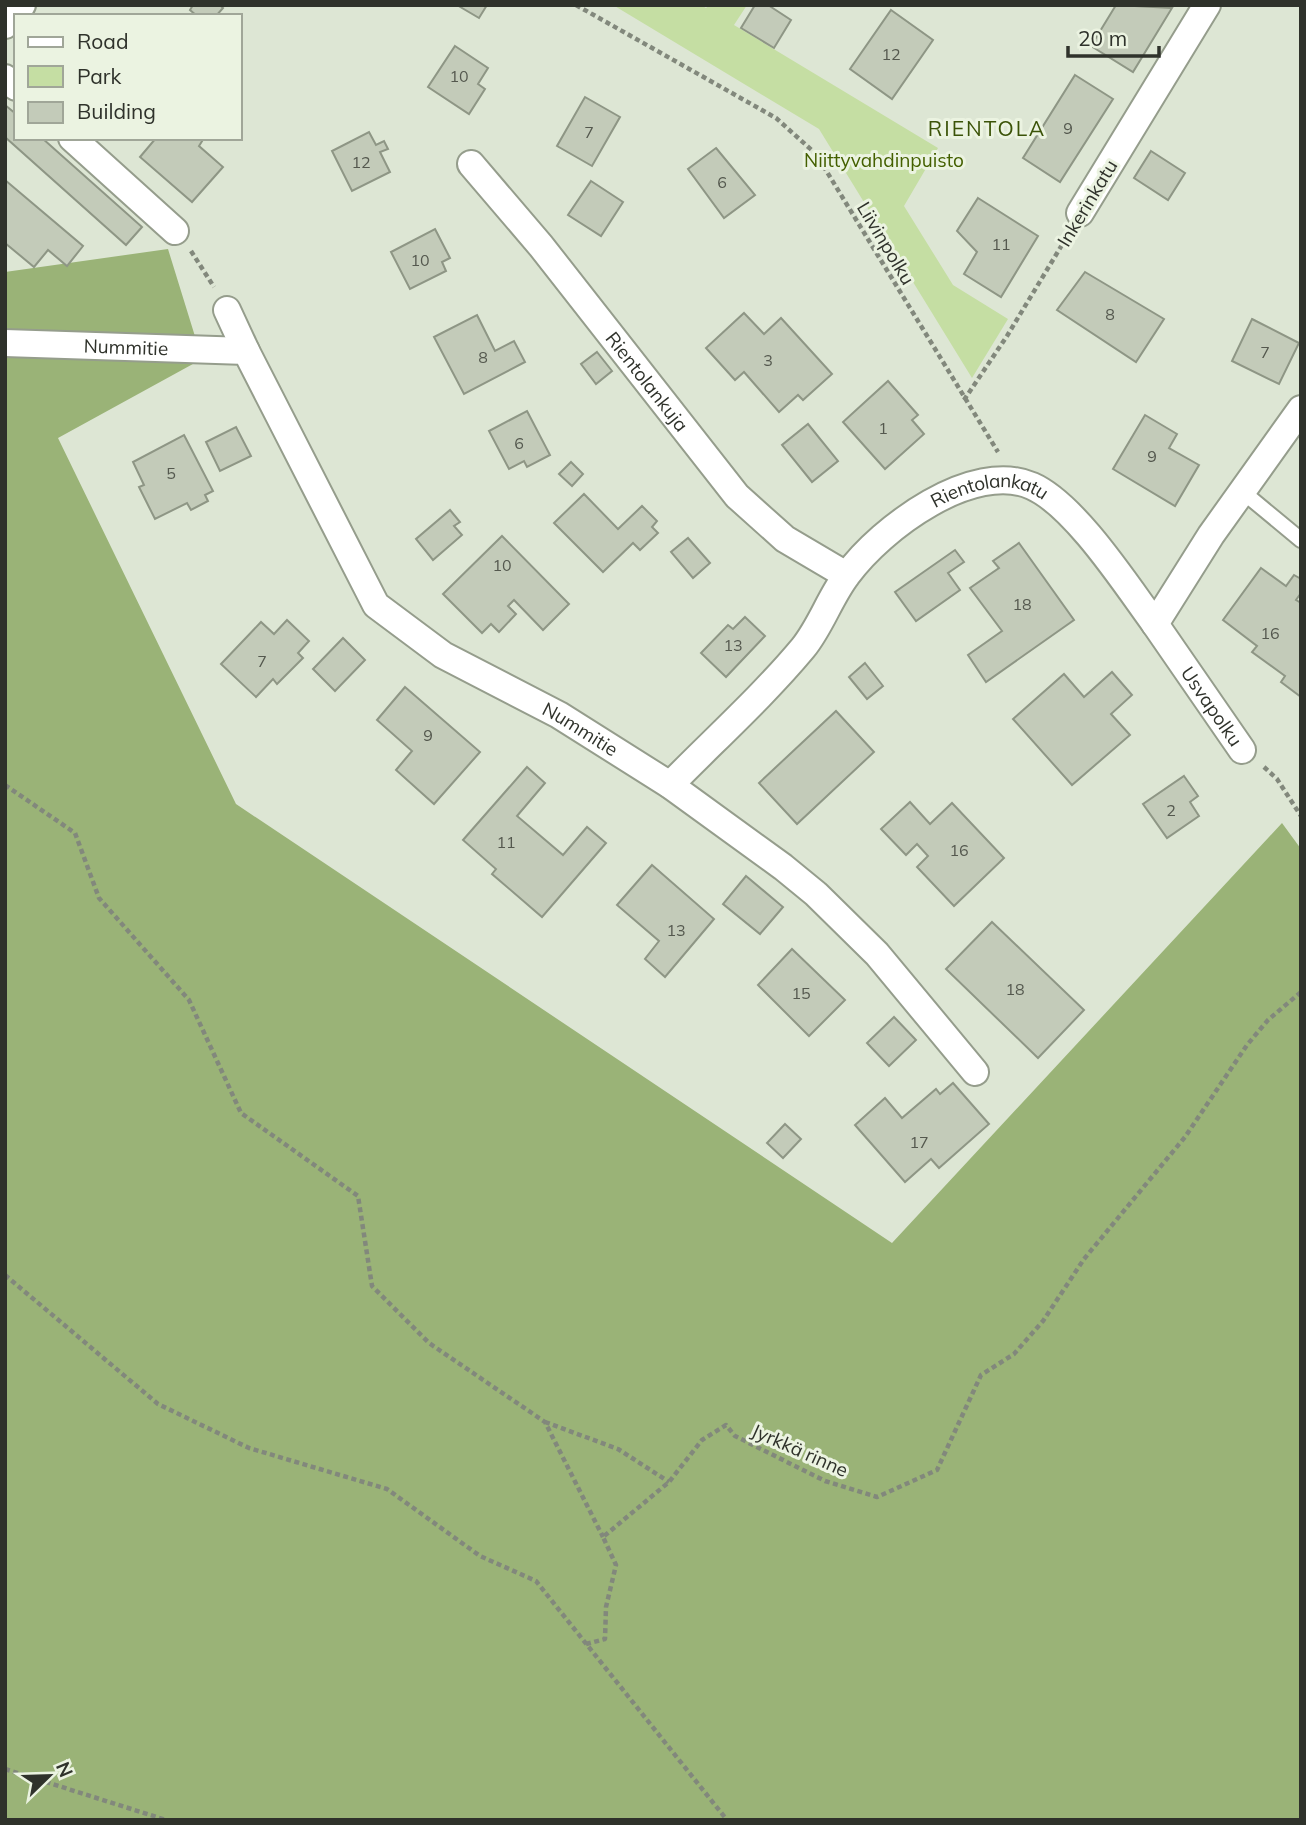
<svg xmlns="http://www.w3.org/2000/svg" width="1306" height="1825" font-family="Mulish,sans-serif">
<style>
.green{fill:#c5dea3}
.forest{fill:#9ab377}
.building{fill:#c3cbb9;stroke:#8e9685;stroke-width:2}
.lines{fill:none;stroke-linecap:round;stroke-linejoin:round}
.service-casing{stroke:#959d8c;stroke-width:18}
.minor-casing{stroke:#959d8c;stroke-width:30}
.path{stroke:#82887c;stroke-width:4.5;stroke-dasharray:5 3.5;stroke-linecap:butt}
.service{stroke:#fff;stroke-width:14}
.minor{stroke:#fff;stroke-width:26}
.labels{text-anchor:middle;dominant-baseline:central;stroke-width:6;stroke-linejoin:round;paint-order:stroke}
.number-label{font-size:16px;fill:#54584e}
.park-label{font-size:19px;fill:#446000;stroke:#ebf3e1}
.street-label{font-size:19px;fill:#2f322b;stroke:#ebf3e1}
.neighbourhood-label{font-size:21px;letter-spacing:2px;fill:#3b5308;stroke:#ebf3e1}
</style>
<rect width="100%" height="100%" fill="#dde6d4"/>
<!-- green -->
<path class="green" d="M613,5H701L706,8L709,5H747L734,25L938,148L904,206L953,285L1008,319L972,378L819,129Z"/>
<!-- forest -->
<path class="forest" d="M168,249L202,359L58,438L236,804L892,1243L1282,823L1301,849V1820H5V272Z"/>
<!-- building -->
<g class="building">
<path d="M193,5H220L223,8L216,16H197L190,10Z"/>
<path d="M457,5H487L479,18Z"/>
<path d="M755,5H768L791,20L774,48L741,28Z"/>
<path d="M1116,5L1172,8L1133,72L1091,46Z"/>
<path d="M891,10L933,40L892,99L850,69Z"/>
<path d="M455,46L488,68L478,84L485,89L469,114L428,87Z"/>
<path d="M1075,75L1113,99L1060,182L1023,158Z"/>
<path d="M585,97L620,117L592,166L557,146Z"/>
<path d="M5,105L16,114V138H42L142,227L126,245L5,137Z"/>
<path d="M369,132L376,145L384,141L388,149L380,152L390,172L352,191L332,151Z"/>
<path d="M156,138H204L199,146L223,167L192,202L140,157Z"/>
<path d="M716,148L755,195L724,218L688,169Z"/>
<path d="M1151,151L1185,173L1168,200L1134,178Z"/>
<path d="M5,180L83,246L67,266L48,250L34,267L5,243Z"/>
<path d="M591,181L623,202L601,236L568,215Z"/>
<path d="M978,198L1038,236L1001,297L964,274L977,252L957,231Z"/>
<path d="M435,229L450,258L442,262L446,271L410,289L391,252Z"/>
<path d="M1085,272L1164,319L1136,362L1057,310Z"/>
<path d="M744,313L764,334L781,318L832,374L803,400L798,395L779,412L744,372L735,380L706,348Z"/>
<path d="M477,315L495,351L514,341L525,362L464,394L434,337Z"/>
<path d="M1252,319L1299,343L1279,384L1232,361Z"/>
<path d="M597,352L612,371L596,384L581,364Z"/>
<path d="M888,381L918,415L912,420L924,434L885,469L843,422Z"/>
<path d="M527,411L550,455L527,467L524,461L509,469L489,431Z"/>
<path d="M1145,415L1177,434L1169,448L1199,465L1175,506L1113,469Z"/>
<path d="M808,424L838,461L812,482L782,445Z"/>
<path d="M236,427L251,456L220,471L206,442Z"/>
<path d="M184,435L213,491L205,495L208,501L191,510L187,503L155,519L139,487L144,485L133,462Z"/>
<path d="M571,462L583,474L572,486L559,474Z"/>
<path d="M584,494L618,529L642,506L657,521L652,527L658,533L640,550L633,543L603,572L554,523Z"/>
<path d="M450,510L460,522L454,526L462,535L433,560L416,539Z"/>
<path d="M502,536L569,604L543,630L514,600L508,606L516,614L499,632L491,624L482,633L443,594Z"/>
<path d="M688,538L710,563L693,578L671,552Z"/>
<path d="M1019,543L1074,620L986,682L968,655L1002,631L970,588L999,568L993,561Z"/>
<path d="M955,550L964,562L948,573L960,590L916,621L895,592Z"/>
<path d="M1261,568L1286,586L1294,575L1301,579V593L1296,600L1301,603V697L1281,682L1285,676L1252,652L1257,646L1223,620Z"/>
<path d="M745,617L765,636L726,677L701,653L728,625L733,629Z"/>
<path d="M287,620L309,641L298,653L303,658L277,684L273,679L256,697L221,664L261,622L274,634Z"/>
<path d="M343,638L365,660L335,691L313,669Z"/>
<path d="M865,663L883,686L867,699L849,677Z"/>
<path d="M1112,672L1132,695L1111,714L1130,735L1072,785L1013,719L1064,674L1084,697Z"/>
<path d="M405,687L480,752L434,804L396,770L412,751L377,720Z"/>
<path d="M836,711L874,752L797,824L759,783Z"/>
<path d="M527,767L545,783L517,816L563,855L587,827L606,843L542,917L492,874L496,869L463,840Z"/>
<path d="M1184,776L1198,796L1190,802L1199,816L1167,838L1143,804Z"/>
<path d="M910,802L930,824L952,803L1004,858L954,906L917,867L928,856L917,844L906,855L881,829Z"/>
<path d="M652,865L714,919L665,977L645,959L659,941L617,905Z"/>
<path d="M746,876L783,907L760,934L723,904Z"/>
<path d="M992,922L1084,1010L1038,1058L946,969Z"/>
<path d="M792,949L845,1000L809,1036L758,985Z"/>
<path d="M894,1017L916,1040L889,1066L867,1043Z"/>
<path d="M953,1083L989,1124L939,1168L931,1159L905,1182L855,1125L885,1098L902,1118L936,1089L940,1094Z"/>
<path d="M785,1124L801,1139L783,1158L767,1143Z"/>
</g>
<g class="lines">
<defs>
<path id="service" d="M1243,492L1301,540"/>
<g id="minor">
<path d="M5,25L22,5"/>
<path d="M5,78L16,87"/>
<path d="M72,138L175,231"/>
<path id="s1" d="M471,164L541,246L737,496L785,539L846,575"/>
<path d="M1080,213L1207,5"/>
<path d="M227,310L246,351"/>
<path id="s2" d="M5,343L246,351L376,605L443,655L559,715L670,785L783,867L816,894L877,954L975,1072"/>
<path id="s3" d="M1155,624L1242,750"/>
<path id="s4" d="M670,785C714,740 763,696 803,648C821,626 830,597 847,575C881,528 973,460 1032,486C1075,505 1127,586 1155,624L1211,535L1301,409"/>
</g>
</defs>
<!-- service casing -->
<use href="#service" class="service-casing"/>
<!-- minor casing -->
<use href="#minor" class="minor-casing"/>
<!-- path -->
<g class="path">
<path d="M576,5L776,118L816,154L998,452"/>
<path d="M191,251L214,287"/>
<path d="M964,400L1007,336L1068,235"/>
<path d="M1264,767L1277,779L1301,816"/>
<path d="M5,785L75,833L99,898L189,1000L241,1113L358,1196L372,1286L429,1343L545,1422L603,1537"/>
<path d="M5,1275L158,1404L249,1448L387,1489L480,1556L536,1581L727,1820"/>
<path d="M545,1422L618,1449L669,1482"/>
<path d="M586,1644L605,1639L606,1607L616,1565L603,1537L669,1482L702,1440L726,1425L735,1436L825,1481L877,1497L937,1470L981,1375L1014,1354L1043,1321L1084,1259L1185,1137L1247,1045L1268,1020L1301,992"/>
<path d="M5,1769L166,1820"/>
</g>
<!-- service -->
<use href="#service" class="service"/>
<!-- minor -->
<use href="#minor" class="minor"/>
</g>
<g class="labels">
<!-- number labels -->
<g class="number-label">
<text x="891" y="54">12</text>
<text x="459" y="76">10</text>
<text x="1068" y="128">9</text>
<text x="589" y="132">7</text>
<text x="361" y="162">12</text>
<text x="722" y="182">6</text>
<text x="1001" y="244">11</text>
<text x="420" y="260">10</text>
<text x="1110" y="314">8</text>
<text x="1265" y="352">7</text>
<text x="483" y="357">8</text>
<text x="768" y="360">3</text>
<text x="883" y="428">1</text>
<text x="519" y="443">6</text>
<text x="1152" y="456">9</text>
<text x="171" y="473">5</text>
<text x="502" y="565">10</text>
<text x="1022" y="604">18</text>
<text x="1270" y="633">16</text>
<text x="733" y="645">13</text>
<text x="262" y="661">7</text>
<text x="428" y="735">9</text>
<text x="1171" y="810">2</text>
<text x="506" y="842">11</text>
<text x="959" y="850">16</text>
<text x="676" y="930">13</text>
<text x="1015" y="989">18</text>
<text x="801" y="993">15</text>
<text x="919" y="1142">17</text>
</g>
<!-- park labels -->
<g class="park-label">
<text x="884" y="160">Niittyvahdinpuisto</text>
</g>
<!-- street labels -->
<g class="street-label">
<text transform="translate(1087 203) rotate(-59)">Inkerinkatu</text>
<text transform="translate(886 243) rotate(59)">Liivinpolku</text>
<text stroke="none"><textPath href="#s2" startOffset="121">Nummitie</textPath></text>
<text stroke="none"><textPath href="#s1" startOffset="280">Rientolankuja</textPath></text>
<text stroke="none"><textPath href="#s4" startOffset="450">Rientolankatu</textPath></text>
<text stroke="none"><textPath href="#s3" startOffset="100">Usvapolku</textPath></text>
<text stroke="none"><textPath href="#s2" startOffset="766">Nummitie</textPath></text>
<text transform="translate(800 1450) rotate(24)">Jyrkkä rinne</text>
</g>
<!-- neighbourhood labels -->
<g class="neighbourhood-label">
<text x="987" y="128">RIENTOLA</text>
</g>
</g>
<!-- border -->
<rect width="1306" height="1825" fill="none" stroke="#2f322b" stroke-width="14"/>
<!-- legend -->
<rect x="14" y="14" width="228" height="126" fill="#ebf3e1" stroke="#a0a698" stroke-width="2"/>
<rect x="28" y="37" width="35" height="10" fill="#ffffff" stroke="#a0a698" stroke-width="2"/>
<text x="77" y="49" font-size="21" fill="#2f322b">Road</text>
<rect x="28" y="66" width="35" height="21" fill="#c5dea3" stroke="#a0a698" stroke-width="2"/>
<text x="77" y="84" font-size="21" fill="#2f322b">Park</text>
<rect x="28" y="102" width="35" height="21" fill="#c3cbb9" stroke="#a0a698" stroke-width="2"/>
<text x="77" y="119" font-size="21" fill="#2f322b">Building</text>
<!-- north arrow -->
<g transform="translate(49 1776) rotate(67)" stroke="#ebf3e1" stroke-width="5" paint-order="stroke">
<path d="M0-5L12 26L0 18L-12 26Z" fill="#2f322b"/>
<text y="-10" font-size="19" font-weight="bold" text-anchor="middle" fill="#2f322b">N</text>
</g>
<!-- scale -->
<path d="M1068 46v10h91v-10" fill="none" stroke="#2f322b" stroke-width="3.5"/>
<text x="1078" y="46" font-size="21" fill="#2f322b" stroke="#ebf3e1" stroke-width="5" paint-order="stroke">20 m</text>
</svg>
